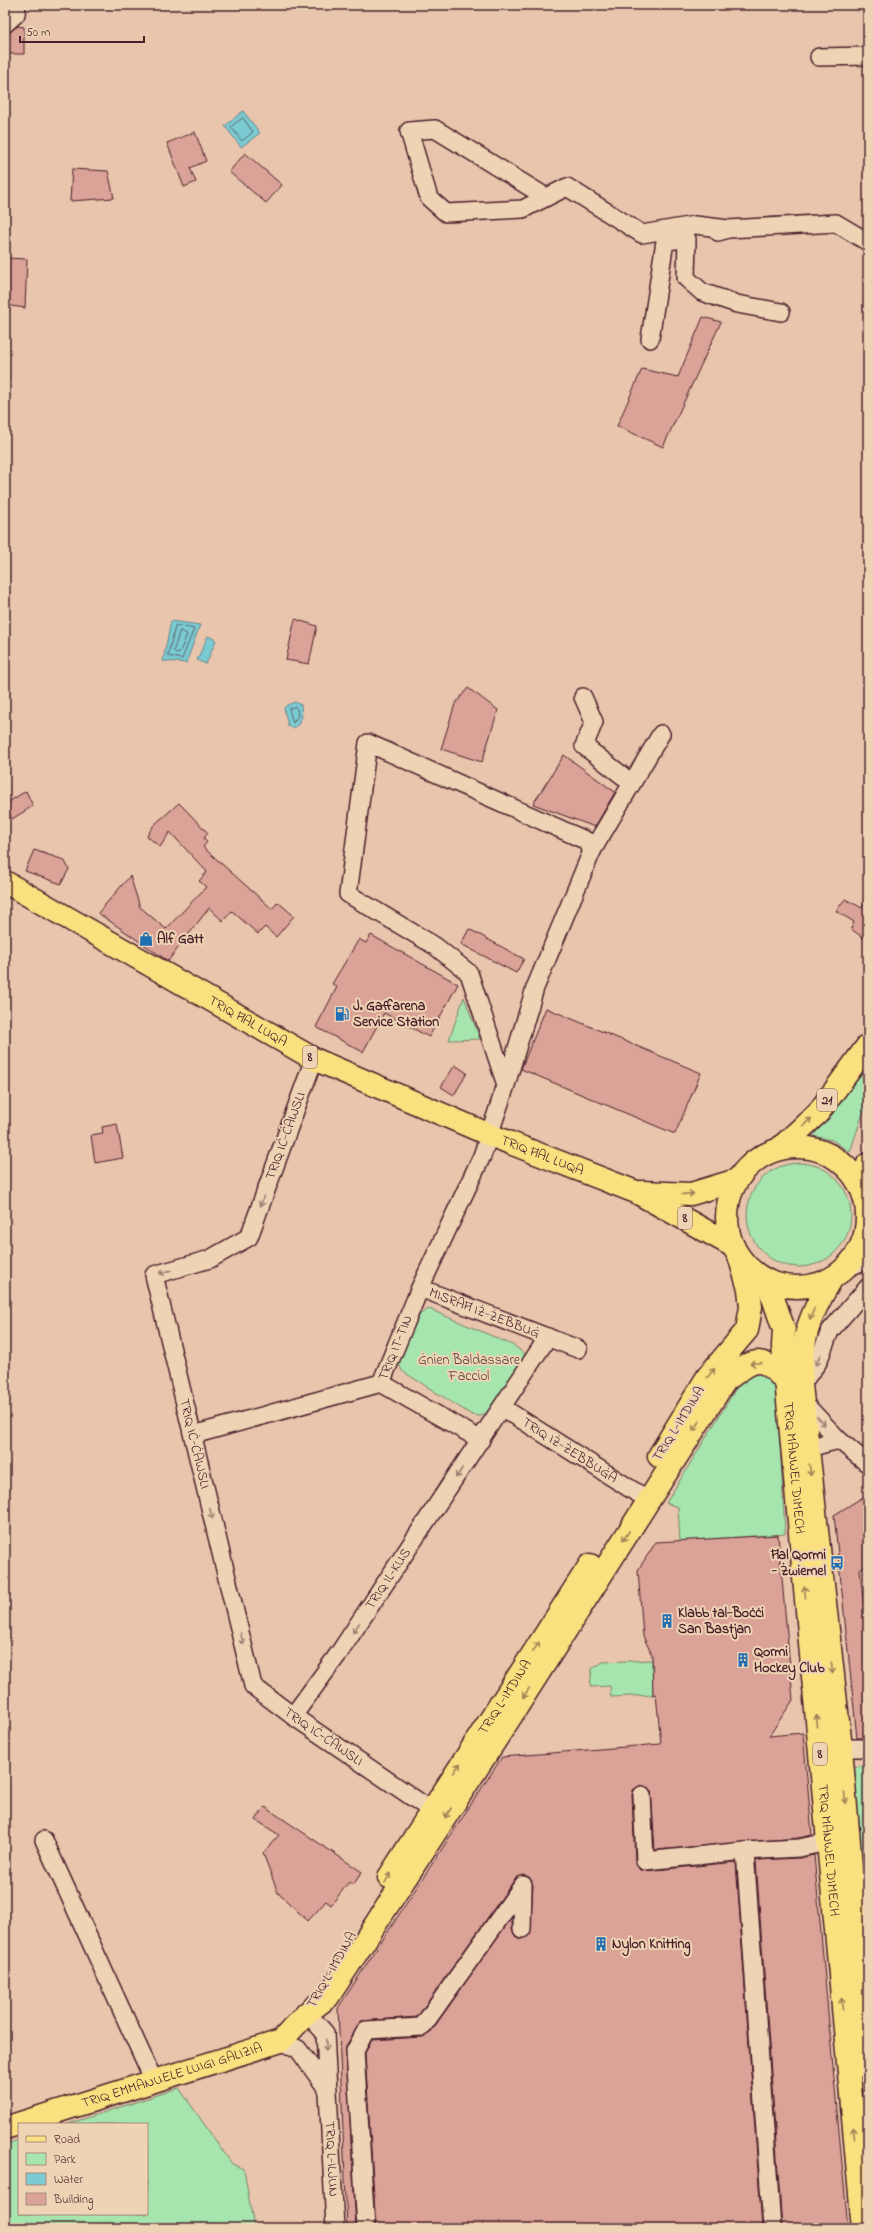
<svg xmlns="http://www.w3.org/2000/svg" width="873" height="2233" font-family="'Indie Flower',sans-serif">
<style>
.green{fill:#a6e5ad;stroke:#78826c}
.water{fill:#7acbd2;stroke:#67868f}
.lines{fill:none;stroke-linecap:round;stroke-linejoin:round}
.shore{stroke:#5d646e;stroke-width:1}
.building{fill:#dba297;stroke:#4a1f2b}
.minor-casing{stroke:#4a1f2b;stroke-width:20}
.major-casing{stroke:#4a1f2b;stroke-width:25}
.highway-casing{stroke:#4a1f2b;stroke-width:25}
.minor{stroke:#eed4b5;stroke-width:17}
.major{stroke:#fbe080;stroke-width:22}
.highway{stroke:#fbe080;stroke-width:22}
.oneway{stroke:#a28056}
.oneway2{stroke:#9c7a70}
.labels{text-anchor:middle;dominant-baseline:central;stroke-width:4;stroke-linejoin:round;paint-order:stroke}
.shield{fill:#eed4b5;stroke:#7b5554;stroke-width:1}
.shield-label{font-size:13px;font-weight:bold;fill:#4a1f2b}
.poi-label{font-size:14px;font-weight:bold;fill:#4a1f2b;stroke:#eed4b5;text-anchor:start}
.street-label{font-size:14px;fill:#4a1f2b;stroke:#eed4b5}
.park-label{font-size:14px;fill:#583d3e;stroke:#eed4b5}
</style>
<rect width="100%" height="100%" fill="#e8c5ac"/>
<filter id="ink" filterUnits="userSpaceOnUse"><feTurbulence type="fractalNoise" baseFrequency=".025" numOctaves="2"/><feDisplacementMap in="SourceGraphic" scale="8" xChannelSelector="R" yChannelSelector="G"/><feConvolveMatrix kernelMatrix="1 2 1 2 8 2 1 2 1" color-interpolation-filters="sRGB"/></filter>
<g filter="url(#ink)">
<!-- green -->
<g class="green">
<path d="M464,997L480,1039L449,1040Z"/>
<path d="M868,1067V1105L862,1116L850,1152L832,1140L813,1136Z"/>
<circle cx="799" cy="1215" r="52"/>
<path d="M429,1309L513,1345L525,1354L521,1362L488,1412L480,1416L472,1415L402,1371L398,1361L420,1314Z"/>
<path d="M756,1372L769,1374L777,1386L785,1534L680,1541L678,1507L666,1503L740,1382Z"/>
<path d="M652,1660L653,1695L611,1697L610,1686L590,1687L592,1669L603,1662Z"/>
<path d="M868,1765V1933L850,1767Z"/>
<path d="M179,2088L232,2164L244,2169L254,2228H5V2144L19,2140V2214H147V2124H68Z"/>
</g>
<!-- water -->
<g class="water">
<path d="M243,111L260,133L241,147L225,126Z"/>
<path d="M171,621L200,625L186,663L163,661Z"/>
<path d="M208,636L216,640L206,664L197,660Z"/>
<path d="M295,702L301,705L302,717L297,726L292,728L288,726L284,708L287,705Z"/>
</g>
<g class="lines">
<!-- shore -->
<g class="shore">
<path d="M243,118L253,132L242,141L231,127Z"/>
<path d="M176,625L194,629L182,659L168,656Z"/>
<path d="M180,631L187,634L180,652L176,653L174,651Z"/>
<path d="M295,707L297,709L298,716L293,723L289,709Z"/>
</g>
</g>
<!-- building -->
<g class="building">
<path d="M18,26L24,27V54H5V34Z"/>
<path d="M195,132L206,161L190,168L196,182L184,187L167,143Z"/>
<path d="M245,153L282,185L266,203L229,172Z"/>
<path d="M72,169L108,171L114,198L70,201Z"/>
<path d="M5,258L27,259L25,308L5,305Z"/>
<path d="M703,317L721,322L663,447L617,426L642,369L678,377Z"/>
<path d="M295,619L317,626L309,664L286,660Z"/>
<path d="M468,688L498,710L482,762L441,749L455,704Z"/>
<path d="M564,755L615,792L595,827L533,804Z"/>
<path d="M26,791L33,806L12,819L5,804Z"/>
<path d="M179,803L208,833L204,838L207,842L203,847L272,909L278,902L294,916L276,937L265,927L258,934L232,911L223,921L209,908L168,961L98,913L130,876L140,907L166,929L206,887L199,881L207,872L170,832L160,847L147,836L154,825Z"/>
<path d="M34,850L64,860L69,869L61,884L25,871Z"/>
<path d="M868,898V941L851,929L854,922L836,911L845,899L862,908Z"/>
<path d="M469,929L524,959L516,973L461,944Z"/>
<path d="M371,935L458,984L429,1037L384,1013L363,1052L316,1027L337,987L332,984L359,939L366,943Z"/>
<path d="M546,1008L701,1073L675,1134L521,1069Z"/>
<path d="M455,1065L467,1073L454,1095L441,1087Z"/>
<path d="M117,1124L123,1158L95,1163L91,1135L103,1133L102,1127Z"/>
<path d="M868,1494V1564L860,1569L868,1652V1738H857L834,1515Z"/>
<path d="M778,1535L793,1700L769,1736L803,1733L812,1835L798,1838L655,1850L651,1790L641,1785L633,1790L632,1795L635,1861L640,1870L646,1871L736,1862L762,2228H376L365,2053L372,2040L423,2037L430,2033L512,1917V1929L516,1937L522,1939L530,1934L533,1885L529,1877L523,1875L515,1879L417,2017L361,2021L346,2046L356,2228H347L338,2008L502,1757L661,1744L656,1694L653,1695L652,1655L643,1636L638,1570L656,1542Z"/>
<path d="M265,1807L362,1872L353,1885L349,1882L331,1905L326,1901L308,1921L278,1893L263,1853L279,1835L256,1820Z"/>
<path d="M814,1855L831,2046L848,2228H782L756,1860L800,1858Z"/>
</g>
<g class="lines">
<defs>
<g id="minor">
<path d="M5,24L16,14L17,5"/>
<path d="M819,57L868,56"/>
<path d="M546,197L435,129L409,131L429,198L446,213L523,209L567,187L642,234L695,225L728,229"/>
<path d="M718,232L728,229L836,223L868,242"/>
<path d="M687,239L686,278L702,292L737,304L781,312"/>
<path d="M650,339L665,241L686,239"/>
<path d="M583,697L594,722L584,746L632,783"/>
<path d="M592,851L661,734"/>
<path id="s1" d="M314,1059L249,1237L210,1259L154,1275L253,1686L293,1716L431,1810"/>
<path d="M845,1269L868,1259"/>
<path id="s2" d="M420,1288L578,1349"/>
<path d="M381,1383L481,1440"/>
<path d="M801,1385L818,1362L830,1331L868,1287"/>
<path d="M804,1403L839,1440L868,1464"/>
<path id="s3" d="M503,1408L637,1493"/>
<path id="s4" d="M193,1435L381,1383L420,1288L482,1156L506,1085L535,988L592,851L587,841L368,743L348,894L435,946L469,973L506,1085"/>
<path d="M808,1448L839,1440"/>
<path id="s5" d="M293,1716L339,1653L548,1337"/>
<path d="M841,1748H868"/>
<path d="M642,1795L645,1861L745,1851L772,2228"/>
<path d="M44,1840L154,2081"/>
<path d="M745,1851L799,1848L818,1844L828,1846"/>
<path id="s6" d="M307,2013L325,2033L335,2228"/>
<path d="M281,2041L298,2049L327,2089"/>
<path d="M366,2228L355,2051L366,2030L422,2027L523,1885L522,1929"/>
</g>
<g id="major">
<path d="M659,1456L708,1376L747,1330L751,1307L749,1289L740,1259"/>
<path id="s7" d="M389,1877L590,1565"/>
<path id="s8" d="M5,2128L281,2041L307,2013L328,1997L506,1724L725,1381C754,1360 759,1351 786,1382"/>
</g>
<g id="highway">
<path id="s9" d="M5,882L314,1059L490,1135L636,1192L733,1246"/>
<circle cx="797" cy="1217" r="70"/>
<path d="M779,1149L818,1113L868,1045"/>
<path d="M861,1187L868,1164"/>
<path d="M641,1192L691,1194L737,1180"/>
<path d="M831,1280C807,1319 802,1339 801,1385L841,1748L868,2068"/>
<path id="s10" d="M768,1283L784,1330L783,1346L863,2228"/>
</g>
</defs>
<!-- minor casing -->
<use href="#minor" class="minor-casing"/>
<!-- major casing -->
<use href="#major" class="major-casing"/>
<!-- highway casing -->
<use href="#highway" class="highway-casing"/>
<!-- minor -->
<use href="#minor" class="minor"/>
<!-- major -->
<use href="#major" class="major"/>
<!-- highway -->
<use href="#highway" class="highway"/>
</g>
<!-- one-way arrows -->
<defs><path id="oneway-shaft" d="M-6 0H5M1.5-3L5.5 0L1.5 3" fill="none" stroke-width="1.6" stroke-linecap="round" stroke-linejoin="round"/></defs>
<g class="oneway">
<use href="#oneway-shaft" transform="translate(807 1122) rotate(-43)"/>
<use href="#oneway-shaft" transform="translate(688 1194) rotate(-4)"/>
<use href="#oneway-shaft" transform="translate(812 1314) rotate(112)"/>
<use href="#oneway-shaft" transform="translate(756 1363) rotate(177)"/>
<use href="#oneway-shaft" transform="translate(711 1373) rotate(-51)"/>
<use href="#oneway-shaft" transform="translate(696 1426) rotate(123)"/>
<use href="#oneway-shaft" transform="translate(810 1470) rotate(84)"/>
<use href="#oneway-shaft" transform="translate(626 1536) rotate(123)"/>
<use href="#oneway-shaft" transform="translate(805 1592) rotate(-95)"/>
<use href="#oneway-shaft" transform="translate(536 1647) rotate(-57)"/>
<use href="#oneway-shaft" transform="translate(832 1668) rotate(84)"/>
<use href="#oneway-shaft" transform="translate(526 1693) rotate(123)"/>
<use href="#oneway-shaft" transform="translate(817 1721) rotate(-95)"/>
<use href="#oneway-shaft" transform="translate(457 1768) rotate(-57)"/>
<use href="#oneway-shaft" transform="translate(845 1798) rotate(85)"/>
<use href="#oneway-shaft" transform="translate(448 1813) rotate(123)"/>
<use href="#oneway-shaft" transform="translate(388 1878) rotate(-58)"/>
<use href="#oneway-shaft" transform="translate(842 2004) rotate(-95)"/>
<use href="#oneway-shaft" transform="translate(854 2133) rotate(-95)"/>
</g>
<g class="oneway2">
<use href="#oneway-shaft" transform="translate(262 1201) rotate(110)"/>
<use href="#oneway-shaft" transform="translate(165 1272) rotate(164)"/>
<use href="#oneway-shaft" transform="translate(818 1360) rotate(116)"/>
<use href="#oneway-shaft" transform="translate(821 1421) rotate(46)"/>
<use href="#oneway-shaft" transform="translate(459 1473) rotate(123)"/>
<use href="#oneway-shaft" transform="translate(211 1513) rotate(76)"/>
<use href="#oneway-shaft" transform="translate(356 1628) rotate(123)"/>
<use href="#oneway-shaft" transform="translate(242 1639) rotate(76)"/>
<use href="#oneway-shaft" transform="translate(326 2045) rotate(88)"/>
</g>
</g>
<!-- icons -->
<defs>
<symbol id="shop-bare" viewBox="-9 -9 18 18"><path d="M-5-2.5h2.3a2.7 3.5 0 0 1 5.4 0H5L5.5 6h-11ZM-1.5-2.5h3a1.5 2.3 0 0 0-3 0Z" fill="#1f6fb2" stroke="#eed4b5" stroke-width="2.5" paint-order="stroke"/></symbol>
<symbol id="fuel-bare" viewBox="-9 -9 18 18"><path d="M-5.5-6h7V0h2V4h1.3V-2.5L3-4.5l.8-.8L6-3V5H2.5V1h-1V6h-7ZM-4.2-4.7v3.2H.2V-4.7Z" fill="#1f6fb2" stroke="#eed4b5" stroke-width="2.5" paint-order="stroke"/></symbol>
<symbol id="bus-bare" viewBox="-9 -9 18 18"><path d="M-5-6H5V4H4V6H2V4H-2V6H-4V4H-5ZM-3.5-4V0h7V-4ZM-3.5 1.2v1.5H-2V1.2ZM2 1.2v1.5H3.5V1.2Z" fill="#1f6fb2" stroke="#eed4b5" stroke-width="2.5" paint-order="stroke"/></symbol>
<symbol id="building-bare" viewBox="-9 -9 18 18"><path d="M-4-6H4V6H1V3H-1V6H-4ZM-2.5-4.3h1.7v1.8h-1.7ZM.8-4.3h1.7v1.8H.8ZM-2.5-1h1.7V.8h-1.7ZM.8-1h1.7V.8H.8Z" fill="#1f6fb2" stroke="#eed4b5" stroke-width="2.5" paint-order="stroke"/></symbol>
</defs>
<g fill-rule="evenodd">
<use href="#shop-bare" x="136" y="929" width="20" height="20"/>
<use href="#fuel-bare" x="332" y="1004" width="20" height="20"/>
<use href="#bus-bare" x="827" y="1553" width="20" height="20"/>
<use href="#building-bare" x="657" y="1611" width="20" height="20"/>
<use href="#building-bare" x="733" y="1650" width="20" height="20"/>
<use href="#building-bare" x="591" y="1934" width="20" height="20"/>
</g>
<g class="labels">
<!-- shield labels -->
<g class="shield">
<rect x="303" y="1046" width="14" height="22" rx="3"/>
<rect x="817" y="1089" width="20" height="22" rx="3"/>
<rect x="678" y="1207" width="14" height="22" rx="3"/>
<rect x="813" y="1743" width="14" height="22" rx="3"/>
</g>
<g class="shield-label">
<text x="310" y="1057">8</text>
<text x="827" y="1100">21</text>
<text x="685" y="1218">8</text>
<text x="820" y="1754">8</text>
</g>
<!-- poi labels -->
<g class="poi-label">
<text x="157" y="939">Alf Gatt</text>
<text x="353" y="1006">J. Gaffarena<tspan x="353" dy="16">Service Station</tspan></text>
<text x="826" y="1555" text-anchor="end">Ħal Qormi<tspan x="826" dy="16">- Żwiemel</tspan></text>
<text x="678" y="1613">Klabb tal-Boċċi<tspan x="678" dy="16">San Bastjan</tspan></text>
<text x="754" y="1652">Qormi<tspan x="754" dy="16">Hockey Club</tspan></text>
<text x="612" y="1944">Nylon Knitting</text>
</g>
<!-- street labels -->
<g class="street-label">
<text stroke="none"><textPath href="#s9" startOffset="280">TRIQ ĦAL LUQA</textPath></text>
<text transform="translate(286 1136) rotate(-70)">TRIQ IĊ-ĊAWSLI</text>
<text stroke="none"><textPath href="#s9" startOffset="604">TRIQ ĦAL LUQA</textPath></text>
<text stroke="none"><textPath href="#s2" startOffset="69">MISRAĦ IŻ-ŻEBBUĠ</textPath></text>
<text stroke="none"><textPath href="#s4" startOffset="233">TRIQ IT-TIN</textPath></text>
<text transform="translate(679 1424) rotate(-58)">TRIQ L-IMDINA</text>
<text stroke="none"><textPath href="#s1" startOffset="466">TRIQ IĊ-ĊAWSLI</textPath></text>
<text stroke="none"><textPath href="#s3" startOffset="79">TRIQ IŻ-ŻEBBUĠA</textPath></text>
<text stroke="none"><textPath href="#s10" startOffset="188">TRIQ MANWEL DIMECH</textPath></text>
<text stroke="none"><textPath href="#s5" startOffset="167">TRIQ IL-KUS</textPath></text>
<text stroke="none"><textPath href="#s7" startOffset="214">TRIQ L-IMDINA</textPath></text>
<text stroke="none"><textPath href="#s1" startOffset="802">TRIQ IĊ-ĊAWSLI</textPath></text>
<text stroke="none"><textPath href="#s10" startOffset="572">TRIQ MANWEL DIMECH</textPath></text>
<text transform="translate(332 1970) rotate(-60)">TRIQ L-IMDINA</text>
<text stroke="none"><textPath href="#s8" startOffset="175">TRIQ EMMANUELE LUIGI GALIZIA</textPath></text>
<text stroke="none"><textPath href="#s6" startOffset="153">TRIQ L-ILJUN</textPath></text>
</g>
<!-- park labels -->
<g class="park-label">
<text x="469" y="1360">Ġnien Baldassare<tspan x="469" dy="16">Facciol</tspan></text>
</g>
</g>
<!-- margin -->
<rect width="873" height="2233" fill="none" stroke="#eed4b5" stroke-width="20"/>
<rect x="10" y="10" width="853" height="2213" fill="none" stroke="#4a1f2b" stroke-width="1.5" filter="url(#ink)"/>
<!-- legend -->
<rect x="18" y="2123" width="130" height="92" fill="#eed4b5" stroke="#ac8c7e"/>
<rect x="26" y="2136" width="20" height="6" fill="#fbe080" stroke="#ac8c7e"/>
<text x="54" y="2143" font-size="12" fill="#4a1f2b">Road</text>
<rect x="26" y="2153" width="20" height="12" fill="#a6e5ad" stroke="#ac8c7e"/>
<text x="54" y="2163" font-size="12" fill="#4a1f2b">Park</text>
<rect x="26" y="2173" width="20" height="12" fill="#7acbd2" stroke="#ac8c7e"/>
<text x="54" y="2183" font-size="12" fill="#4a1f2b">Water</text>
<rect x="26" y="2193" width="20" height="12" fill="#dba297" stroke="#ac8c7e"/>
<text x="54" y="2203" font-size="12" fill="#4a1f2b">Building</text>
<!-- scale -->
<path d="M20 36v6h124v-6" fill="none" stroke="#4a1f2b" stroke-width="2"/>
<text x="26" y="36" font-size="12" fill="#4a1f2b" stroke="#eed4b5" stroke-width="3" paint-order="stroke">50 m</text>
</svg>
